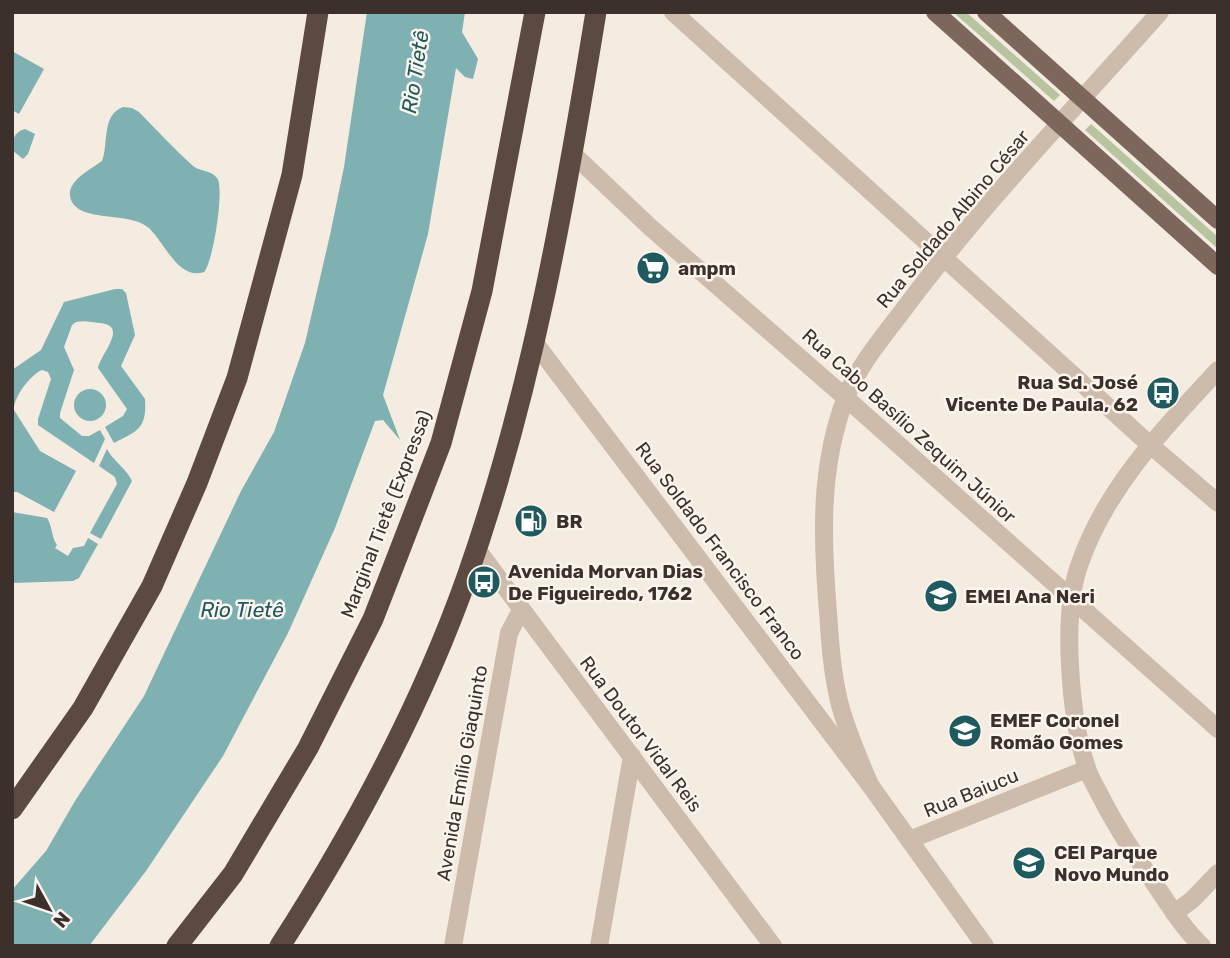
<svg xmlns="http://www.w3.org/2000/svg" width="1230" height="958" font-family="Rubik,sans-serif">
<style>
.green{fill:#b8c4a0}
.water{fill:#7fb0b2}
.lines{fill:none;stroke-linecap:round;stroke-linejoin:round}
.minor{stroke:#cdbbac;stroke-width:18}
.major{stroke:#7d675c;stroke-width:18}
.highway{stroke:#5c4a42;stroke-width:21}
.labels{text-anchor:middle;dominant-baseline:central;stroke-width:5;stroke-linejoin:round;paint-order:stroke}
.street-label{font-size:19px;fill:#3b302b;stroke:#fbf5ee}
.poi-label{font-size:19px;font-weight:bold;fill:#3b302b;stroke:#fbf5ee;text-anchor:start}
.water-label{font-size:21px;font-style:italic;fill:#1f5a5e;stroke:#fbf5ee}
</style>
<rect width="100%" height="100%" fill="#f4ebe1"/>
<!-- green -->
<g class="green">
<path d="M953,12H966L1060,95L1054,101Z"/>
<path d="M1091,124L1218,237V249L1085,130Z"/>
</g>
<!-- water -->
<g class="water">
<path d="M367,12H465L462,32L478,59L473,79L465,77L456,68L428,234L383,395L400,440L383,420L375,421L335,528L288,633L223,756L146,871L89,946H12V890L46,851L75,801L144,696L241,491L274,432L305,343L330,235L344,167Z"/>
<path d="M12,51L44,69L19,114L12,110Z"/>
<path d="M123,107L132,108L139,112C157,130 174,149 193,166C201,172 211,170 217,178C225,187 213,263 204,272C179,281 164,242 149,228C130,211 80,223 71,200C64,182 90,170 102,161C109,144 101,115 123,107Z"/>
<path d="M25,129L35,134L28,154L23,159L12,150C12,140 14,132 25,129Z"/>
<path d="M115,289H122L126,293L135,335L121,366L145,399C147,429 137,431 114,443L105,427L123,416L127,409L98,368C101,353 129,326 100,323C92,322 84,320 76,322L72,325L64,347L74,370L60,413V418L82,436H89L100,430L105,439L94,463L38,425V419L51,379L48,372L42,370C30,375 13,398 14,410L40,451L76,471L54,512L17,492H12V370L41,350L64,302Z"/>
<circle cx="90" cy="405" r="16"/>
<path d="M107,449C112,460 127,469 132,481L101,539L90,533L117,484L115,477L99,466Z"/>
<path d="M12,512L47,518C53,527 51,537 57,545L55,548L68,556L73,548L84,546L88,538L98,544L79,578L73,581L12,583Z"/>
</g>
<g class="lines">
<!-- minor -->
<g class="minor">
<path d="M673,12L1149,444L1218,503"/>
<path d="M573,154L650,227L846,398L1218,729"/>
<path d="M535,343L870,785L985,946"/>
<path d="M476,548L773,946"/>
<path d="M870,785C859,758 846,730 839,701C832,672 830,642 828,612C822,540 819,466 846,397C860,362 888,331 910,301C987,199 1076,107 1160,12"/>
<path d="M909,840L1087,769"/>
<path d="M1174,913L1192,900L1218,873"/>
<path d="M453,946L509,633L521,610"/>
<path d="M599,946L632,756"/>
<path d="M1202,946C1183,928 1169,905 1154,883C1135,855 1116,827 1101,797C1096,787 1090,778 1087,768C1070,718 1061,613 1080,563C1107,486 1164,428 1218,370"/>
</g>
<!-- major -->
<g class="major">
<path d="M935,12L1218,266"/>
<path d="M986,12L1218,220"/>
</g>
<!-- highway -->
<g class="highway">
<path d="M12,809L83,708L152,586L197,483L237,378L292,175L318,12"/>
<path d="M177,946L233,874L308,748L373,619L401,547L441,443L482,291L535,12"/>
<path d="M280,946C355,829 422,705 468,574C532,391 565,202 596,12"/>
</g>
</g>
<!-- icons -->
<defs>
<symbol id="supermarket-disc" viewBox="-11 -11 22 22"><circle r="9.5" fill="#1f5a5e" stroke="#fbf5ee"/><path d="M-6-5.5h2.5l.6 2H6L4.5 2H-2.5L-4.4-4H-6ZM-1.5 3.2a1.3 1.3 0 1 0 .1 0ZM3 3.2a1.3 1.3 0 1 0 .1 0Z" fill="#fff"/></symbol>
<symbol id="bus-disc" viewBox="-11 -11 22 22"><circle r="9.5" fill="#1f5a5e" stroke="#fbf5ee"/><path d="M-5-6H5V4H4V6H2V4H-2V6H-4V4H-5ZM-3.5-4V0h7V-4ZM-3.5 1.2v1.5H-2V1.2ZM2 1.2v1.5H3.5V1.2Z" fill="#fff"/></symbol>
<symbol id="fuel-disc" viewBox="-11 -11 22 22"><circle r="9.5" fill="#1f5a5e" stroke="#fbf5ee"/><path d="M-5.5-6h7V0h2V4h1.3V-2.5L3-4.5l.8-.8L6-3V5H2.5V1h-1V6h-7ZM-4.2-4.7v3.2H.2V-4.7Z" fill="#fff"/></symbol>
<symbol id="school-disc" viewBox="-11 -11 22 22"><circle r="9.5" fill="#1f5a5e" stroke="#fbf5ee"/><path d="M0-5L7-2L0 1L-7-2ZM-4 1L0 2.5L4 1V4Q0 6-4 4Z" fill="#fff"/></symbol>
</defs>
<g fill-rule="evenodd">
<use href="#supermarket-disc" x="634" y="249" width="38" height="38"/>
<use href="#bus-disc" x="1144" y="374" width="38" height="38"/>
<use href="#fuel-disc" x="512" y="502" width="38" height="38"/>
<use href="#bus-disc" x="465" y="563" width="38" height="38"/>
<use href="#school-disc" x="922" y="577" width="38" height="38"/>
<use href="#school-disc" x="946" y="712" width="38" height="38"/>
<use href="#school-disc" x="1010" y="844" width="38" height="38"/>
</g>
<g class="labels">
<!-- street labels -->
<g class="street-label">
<text transform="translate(953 219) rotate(-50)">Rua Soldado Albino César</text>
<text transform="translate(909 426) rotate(42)">Rua Cabo Basílio Zequim Júnior</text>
<text transform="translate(386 514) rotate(-69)">Marginal Tietê (Expressa)</text>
<text transform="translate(720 551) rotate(53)">Rua Soldado Francisco Franco</text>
<text transform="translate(641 734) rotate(53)">Rua Doutor Vidal Reis</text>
<text transform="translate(462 773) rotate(-80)">Avenida Emílio Giaquinto</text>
<text transform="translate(971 793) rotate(-22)">Rua Baiucu</text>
</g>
<!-- poi labels -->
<g class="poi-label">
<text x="678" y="268">ampm</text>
<text x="1138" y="382" text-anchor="end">Rua Sd. José<tspan x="1138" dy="22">Vicente De Paula, 62</tspan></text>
<text x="556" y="521">BR</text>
<text x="508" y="571">Avenida Morvan Dias<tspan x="508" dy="22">De Figueiredo, 1762</tspan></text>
<text x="965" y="596">EMEI Ana Neri</text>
<text x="990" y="720">EMEF Coronel<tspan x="990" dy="22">Romão Gomes</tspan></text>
<text x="1054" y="852">CEI Parque<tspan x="1054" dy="22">Novo Mundo</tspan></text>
</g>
<!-- water labels -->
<g class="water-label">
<text transform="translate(415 72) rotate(-81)">Rio Tietê</text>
<text x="242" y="609">Rio Tietê</text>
</g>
</g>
<!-- border -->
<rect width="1230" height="958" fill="none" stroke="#3b302b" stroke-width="28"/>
<!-- north arrow -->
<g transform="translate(49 909) rotate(130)" stroke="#fbf5ee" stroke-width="5" paint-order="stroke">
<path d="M0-5L12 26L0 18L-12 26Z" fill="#3b302b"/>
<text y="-10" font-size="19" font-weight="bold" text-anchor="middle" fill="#3b302b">N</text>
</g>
</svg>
